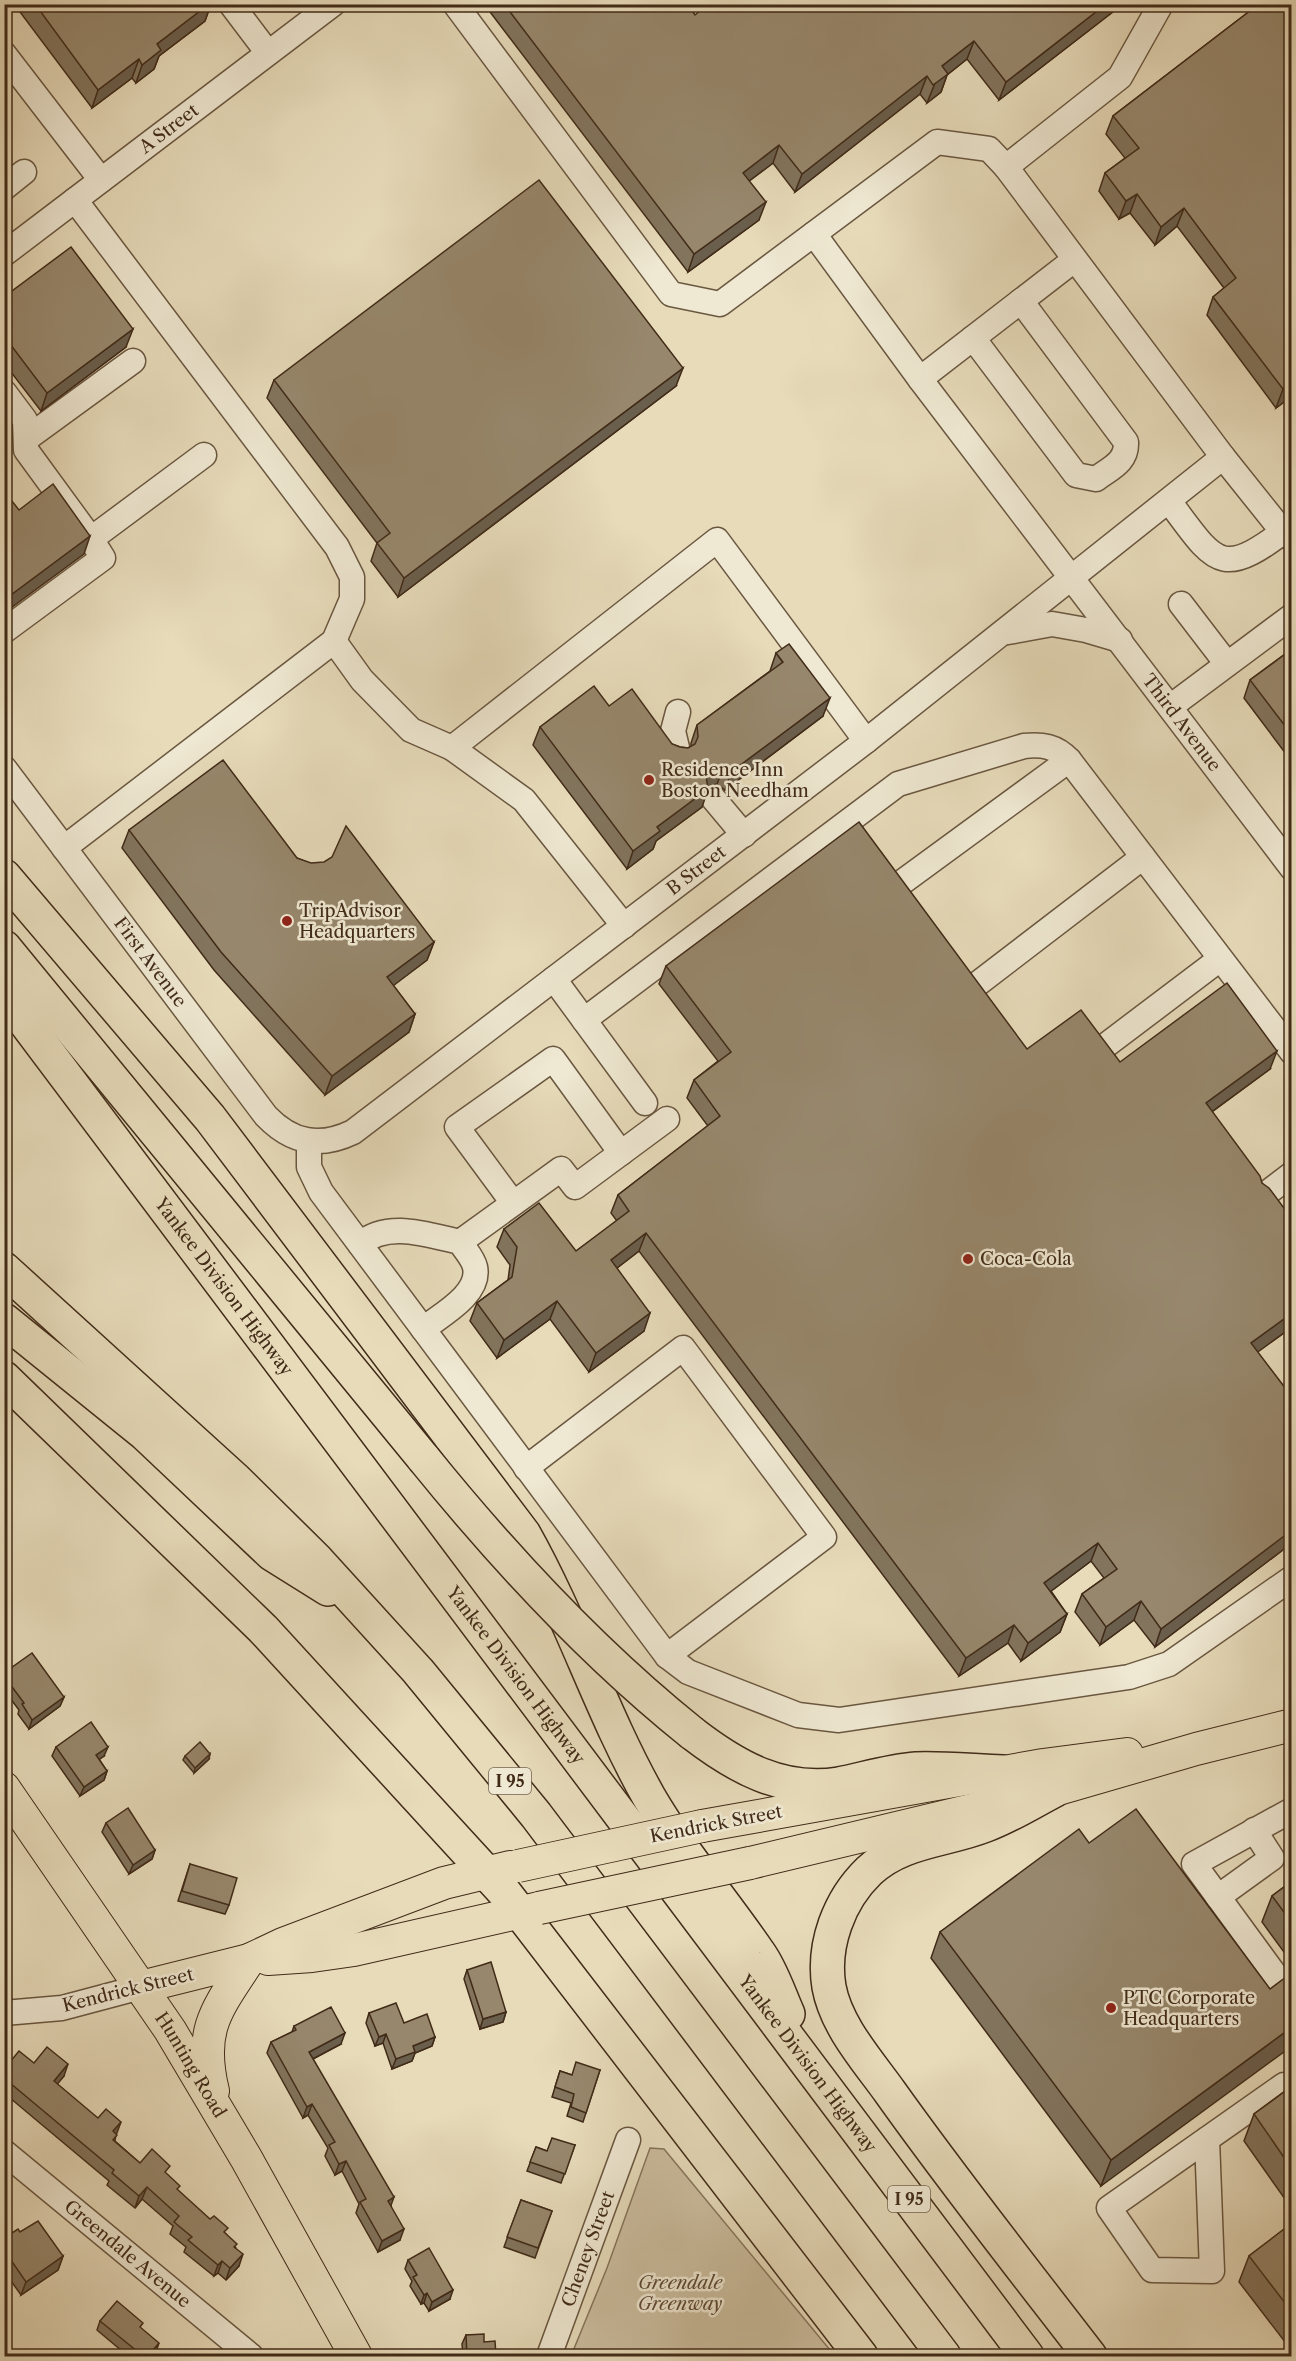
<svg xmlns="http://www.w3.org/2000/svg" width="1296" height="2361" font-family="'Libre Caslon Text',serif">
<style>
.green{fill:#cbbd9e;stroke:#86745b;stroke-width:1.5}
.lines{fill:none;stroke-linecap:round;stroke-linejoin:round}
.minor-casing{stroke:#6a5740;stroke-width:27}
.major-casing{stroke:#412b18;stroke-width:34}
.highway-casing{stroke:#412b18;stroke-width:36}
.minor{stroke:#efe8d2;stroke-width:24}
.major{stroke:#e7dbba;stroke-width:32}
.highway{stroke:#e7dbba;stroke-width:33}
.major-bridge-casing{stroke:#412b18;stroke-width:34;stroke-linecap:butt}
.highway-bridge-casing{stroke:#412b18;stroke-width:36;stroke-linecap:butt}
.major-bridge{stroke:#e7dbba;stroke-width:32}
.highway-bridge{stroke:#e7dbba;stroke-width:33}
.wall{fill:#82745d;stroke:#412b18;stroke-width:1.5}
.shaded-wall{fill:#6a5e4c;stroke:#412b18;stroke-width:1.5}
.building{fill:#97876c;stroke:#412b18;stroke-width:1.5}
.poi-dot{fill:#8f2418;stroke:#efe8d2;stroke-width:2}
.labels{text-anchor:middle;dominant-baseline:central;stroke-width:5;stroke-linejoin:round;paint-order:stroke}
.shield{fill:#efe8d2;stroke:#756450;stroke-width:1.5}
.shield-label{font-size:16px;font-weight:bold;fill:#412b18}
.street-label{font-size:18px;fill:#412b18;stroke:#efe8d2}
.poi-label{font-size:18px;fill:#412b18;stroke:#efe8d2;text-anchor:start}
.park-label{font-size:18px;font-style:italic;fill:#5d4833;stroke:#efe8d2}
</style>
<rect width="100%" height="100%" fill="#e7dbba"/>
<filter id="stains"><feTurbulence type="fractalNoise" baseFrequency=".00333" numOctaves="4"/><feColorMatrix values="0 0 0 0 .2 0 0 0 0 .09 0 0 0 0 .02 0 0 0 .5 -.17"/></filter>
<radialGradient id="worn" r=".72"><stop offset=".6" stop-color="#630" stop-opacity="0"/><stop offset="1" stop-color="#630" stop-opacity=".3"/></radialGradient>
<!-- green -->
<path class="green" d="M650,2148L664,2149L835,2356H571L607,2268Z"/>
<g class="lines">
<defs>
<g id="minor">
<path d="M231,4L268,53"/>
<path d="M455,4L671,294L720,304L937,142L989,149L1006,167"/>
<path d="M4,54L101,180"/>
<path d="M4,188L24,172"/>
<path d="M75,200L337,547L352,577V599L334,641"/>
<path d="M814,234L920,379L1074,260"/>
<path id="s1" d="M4,254L333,4"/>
<path d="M973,338L1076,475L1096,479C1111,468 1127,462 1126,442L1021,301"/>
<path id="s2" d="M920,379L1292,868"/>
<path d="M4,392L25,420L26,450L91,539L204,455"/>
<path d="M26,439L133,361"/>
<path d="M1223,457L1283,532L1292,538"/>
<path d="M1169,501C1217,566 1221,580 1292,525"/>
<path d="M1181,604L1227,664"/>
<path d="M4,631L103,558L91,539"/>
<path d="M1008,632L1052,624L1086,630L1120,640"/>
<path d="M1170,707L1292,616"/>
<path d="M678,712L673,731L678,752"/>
<path id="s3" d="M4,768L266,1116C292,1143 320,1148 353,1132L866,741L1223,457L1006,167L1120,77L1161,4"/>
<path d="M713,798L744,835"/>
<path d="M64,848L334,641L362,680L411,730L452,748"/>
<path d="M901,883L1069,760"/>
<path d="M624,926L524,800L452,748L717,540L866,741"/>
<path d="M554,979L645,1103"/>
<path d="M976,985L1143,857"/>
<path d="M584,1020L898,784L1024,746C1042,744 1056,746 1069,760L1292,1052"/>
<path d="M1105,1046L1220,959"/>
<path d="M309,1142V1167L321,1192L667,1656L688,1672L798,1715L839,1720L1129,1677L1169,1664L1292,1578"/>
<path d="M1267,1193L1292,1174"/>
<path d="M513,1203L457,1127L553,1059L621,1153"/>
<path d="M460,1242L561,1169L575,1187L667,1119"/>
<path d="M360,1244C388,1220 428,1235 460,1242C465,1250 473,1258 475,1267C481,1294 441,1315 423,1329"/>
<path d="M526,1468L683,1348L824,1537L667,1656"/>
<path d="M1218,1897L1272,1858L1254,1830"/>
<path d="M1289,1994L1194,1864L1292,1810"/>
<path d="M4,2013L62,2008L141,1987"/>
<path d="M1207,2139L1212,2271L1152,2270L1109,2208L1284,2085"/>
<path id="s4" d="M4,2152L251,2356"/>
<path id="s5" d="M549,2356L628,2140"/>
</g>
<g id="major">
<path id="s6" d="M4,1788L170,2030L246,2158L356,2356"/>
<path d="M702,1826L1043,1765L1127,1754"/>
<path d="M750,1863L1055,1790L1196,1749L1292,1725"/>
<path d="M268,1959L312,1956L354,1950L539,1908"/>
<path d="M141,1987L249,1960L283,1944L444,1883L510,1867"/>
<path d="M213,2091C198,2029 217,2009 249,1960"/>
</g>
<g id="highway">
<path d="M4,876L210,1118L524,1534C572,1619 601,1712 649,1797C681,1852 723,1900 759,1953C772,1971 779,1994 788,2014"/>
<path d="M4,947L424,1459"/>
<path id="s7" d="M4,994L1027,2356"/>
<path d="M4,1269L236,1480L317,1560L418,1671L536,1815L944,2356"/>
<path d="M4,1320L145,1434L272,1554L328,1589"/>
<path d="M4,1378L263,1629L505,1893L861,2356"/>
<path d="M692,1733C736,1767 782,1793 839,1784C864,1779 890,1771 916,1769C944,1768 974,1771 1003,1772"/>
<path d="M1055,1790C1032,1802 1010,1816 986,1825C946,1841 902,1840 869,1871C839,1900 822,1945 829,1987C836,2026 868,2061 890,2092C954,2182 1023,2269 1090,2356"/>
</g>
</defs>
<!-- minor casing -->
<use href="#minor" class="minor-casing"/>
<!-- major casing -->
<use href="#major" class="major-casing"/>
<!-- highway casing -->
<use href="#highway" class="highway-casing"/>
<!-- minor -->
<use href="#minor" class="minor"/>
<!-- major -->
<use href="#major" class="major"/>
<!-- highway -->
<use href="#highway" class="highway"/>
<defs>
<g id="major-bridge">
<path d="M518,1866L702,1826"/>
<path d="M539,1908L750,1863"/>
</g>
<path id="highway-bridge" d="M424,1459C505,1559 592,1653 692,1733"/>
</defs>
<!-- major-bridge casing -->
<use href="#major-bridge" class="major-bridge-casing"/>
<!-- highway-bridge casing -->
<use href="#highway-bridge" class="highway-bridge-casing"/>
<!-- major-bridge -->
<use href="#major-bridge" class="major-bridge"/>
<!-- highway-bridge -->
<use href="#highway-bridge" class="highway-bridge"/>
</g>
<!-- wall -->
<g class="wall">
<path d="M14,4H211L205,21L159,56L154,69L136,83L132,78L92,108Z"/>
<path d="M484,4H687L695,15L1123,4L999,100L967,59L947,75L941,92L927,103L920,94L795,192L773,163L749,181L759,220L688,272Z"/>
<path d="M1259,4L1292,396L1276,408L1207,315L1213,297L1224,288L1177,226L1155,245L1130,213L1119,219L1099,191L1105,173L1125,158L1106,134L1113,116Z"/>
<path d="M4,297L126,347L41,411L4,363Z"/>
<path d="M274,380L676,386L398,597L371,561L377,543L267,398Z"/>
<path d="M1292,649V762L1244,698L1250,680Z"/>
<path d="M776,653L823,716L725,790L717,784L708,786L702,807L656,841L653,849L627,869L533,745L540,727L609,706L672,744L680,747L688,748L691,746V743L697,725L770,671Z"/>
<path d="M129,830L297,858L434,942L427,960L393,985L415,1014L409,1032L325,1095L214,970L122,848Z"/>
<path d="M666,966L1027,1049L1120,1062L1270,1069L1212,1112L1262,1183L1292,1219V1327L1257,1352L1292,1397V1543L1155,1647L1134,1620L1100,1645L1075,1612L1082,1594L1104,1578L1091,1561L1051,1591L1067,1614L1060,1632L1021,1661L1008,1643L959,1676L639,1251L617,1268L644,1331L589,1372L550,1319L497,1358L470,1321L477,1303L508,1280L510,1265L497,1247L504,1229L576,1251L617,1221L611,1213L618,1195L708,1126L687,1098L694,1080L718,1061L659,984Z"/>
<path d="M4,1676L64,1697L60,1706L29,1729L18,1714L19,1710L4,1690Z"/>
<path d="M56,1747L104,1756L99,1759L107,1771L104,1780L80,1796L52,1756Z"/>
<path d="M185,1756L209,1759L194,1773L183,1760Z"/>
<path d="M106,1823L155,1850L152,1859L129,1874L102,1832Z"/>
<path d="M1089,1843L1270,1989L1101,2186L931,1958L940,1932Z"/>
<path d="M190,1864L229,1905L225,1914L178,1901Z"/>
<path d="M1292,1881V1963L1262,1922L1272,1896Z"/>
<path d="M467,1970L506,2012L503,2022L480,2029L464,1979Z"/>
<path d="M369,2013L404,2023L435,2037L432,2046L415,2053L412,2061L392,2069L383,2043L375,2046L366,2023Z"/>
<path d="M294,2026L341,2044L313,2059L391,2206L400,2240L378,2252L356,2213L359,2204L342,2171L335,2175L325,2156L328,2148L308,2115L303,2118L267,2053L271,2042L292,2032Z"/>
<path d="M34,2063L64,2076L57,2084L116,2134L115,2141L140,2163L167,2175L178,2191L226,2234L236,2248L239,2266L226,2280L218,2273L214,2276L184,2252L186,2247L170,2234L173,2226L142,2199L135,2208L107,2185L109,2181L4,2093V2067Z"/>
<path d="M600,2070L583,2122L567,2116L571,2103L552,2097L560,2071L572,2075Z"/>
<path d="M1292,2086V2209L1244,2141L1254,2114Z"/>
<path d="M575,2145L561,2183L527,2171L536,2147L547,2151Z"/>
<path d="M521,2200L552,2211L535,2258L504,2247Z"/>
<path d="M1292,2223V2351L1239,2282L1249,2256Z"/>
<path d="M20,2232L63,2256L58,2270L21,2295L4,2271V2238Z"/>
<path d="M408,2260L450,2299L429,2311L424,2303L421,2304L410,2286L412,2281L405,2269Z"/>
<path d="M100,2321L156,2352L153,2356H128L97,2330Z"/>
<path d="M466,2335L484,2342L496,2356H463L462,2344Z"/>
</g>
<!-- shaded-wall -->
<g class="shaded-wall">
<path d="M209,4H211L205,21L159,56L154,69L136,83L142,65L157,44Z"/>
<path d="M1106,4H1123L999,100L1006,82Z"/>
<path d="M974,41L967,59L947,75L941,92L927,103L942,66Z"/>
<path d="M139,59L132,78L92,108L98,90Z"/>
<path d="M927,76L920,94L795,192L802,174Z"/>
<path d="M779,145L773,163L736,191L743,173Z"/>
<path d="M1137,194L1130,213L1119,219L1126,201Z"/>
<path d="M766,202L759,220L688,272L694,254Z"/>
<path d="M1184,208L1177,226L1155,245L1161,227Z"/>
<path d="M133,329L126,347L41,411L47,393Z"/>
<path d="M683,368L676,386L398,597L404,578Z"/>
<path d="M1292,383V396L1276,408L1283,389Z"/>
<path d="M90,536L84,554L4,613V600Z"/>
<path d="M830,698L823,716L725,790L731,772Z"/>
<path d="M724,766L717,784L704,787L706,776L711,769Z"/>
<path d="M708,789L702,807L656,841L653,849L627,869L633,851L657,827Z"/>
<path d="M434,942L427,960L381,995L387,977Z"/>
<path d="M415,1014L409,1032L325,1095L332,1076Z"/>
<path d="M1277,1051L1270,1069L1199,1121L1206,1103Z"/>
<path d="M646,1233L639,1251L604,1278L611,1260Z"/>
<path d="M557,1301L550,1319L497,1358L504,1340Z"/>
<path d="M650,1313L644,1331L589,1372L596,1353Z"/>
<path d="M1292,1313V1327L1244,1362L1251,1343Z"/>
<path d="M1292,1530V1543L1155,1647L1161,1629Z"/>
<path d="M1098,1543L1091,1561L1038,1601L1044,1583Z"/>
<path d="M1141,1601L1134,1620L1100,1645L1106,1627Z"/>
<path d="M1067,1614L1060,1632L1021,1661L1028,1643Z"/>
<path d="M1014,1625L1008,1643L959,1676L966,1658Z"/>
<path d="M64,1697L60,1706L29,1729L32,1720Z"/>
<path d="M108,1747L104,1756L93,1764L96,1755Z"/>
<path d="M210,1754L209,1759L194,1773L195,1768Z"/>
<path d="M107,1771L104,1780L80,1796L84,1787Z"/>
<path d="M155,1850L152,1859L129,1874L133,1865Z"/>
<path d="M506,2012L503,2022L480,2029L483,2019Z"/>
<path d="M1292,2027V2046L1101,2186L1111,2160Z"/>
<path d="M345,2033L341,2044L305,2063L309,2052Z"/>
<path d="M386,2034L383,2043L375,2046L379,2037Z"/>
<path d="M435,2037L432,2046L415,2053L412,2061L392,2069L396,2059L413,2046Z"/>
<path d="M68,2064L64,2076L50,2093L54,2081Z"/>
<path d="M312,2104L308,2115L303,2118L307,2107Z"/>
<path d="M121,2122L117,2133L109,2143L113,2131Z"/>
<path d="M346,2161L342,2171L335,2175L339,2164Z"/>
<path d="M147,2187L142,2199L135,2208L139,2196Z"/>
<path d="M394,2197L390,2208L388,2201Z"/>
<path d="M404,2229L400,2240L378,2252L382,2241Z"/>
<path d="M243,2254L239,2266L226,2280L230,2268Z"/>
<path d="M63,2256L58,2270L21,2295L26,2282Z"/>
<path d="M222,2261L218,2273L214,2276L218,2265Z"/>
<path d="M453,2290L450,2299L429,2311L432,2302Z"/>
<path d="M427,2293L424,2303L421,2304L424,2295Z"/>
<path d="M159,2343L156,2352L153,2356H148Z"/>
</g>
<!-- building -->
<g class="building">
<path d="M35,4H209L157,44L161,50L142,65L139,59L98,90Z"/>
<path d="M504,4H687L695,15L708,4H1106L1006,82L974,41L942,66L948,74L933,85L927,76L802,174L779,145L743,173L766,202L694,254Z"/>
<path d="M1259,4H1292V383L1283,389L1213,297L1236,278L1184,208L1161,227L1137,194L1126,201L1105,173L1139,148L1113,116Z"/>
<path d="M539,180L683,368L404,578L377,543L390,533L274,380Z"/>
<path d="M71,247L133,329L47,393L4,336V297Z"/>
<path d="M53,484L90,536L4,600V491L19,510Z"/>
<path d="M789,644L830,698L731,772L724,766L711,769L706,776L708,789L657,827L660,831L633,851L540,727L594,686L609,706L632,689L672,744L680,747L688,748L695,744L698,737L697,725L783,662L776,653Z"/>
<path d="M1292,649V735L1250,680Z"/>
<path d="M223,760L297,858L311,863L324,862L332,857L346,826L434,942L387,977L415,1014L332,1076L221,952L129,830Z"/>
<path d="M859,822L1027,1049L1081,1010L1120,1062L1227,983L1277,1051L1206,1103L1260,1176L1262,1183L1269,1188L1292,1219V1313L1251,1343L1292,1397V1530L1161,1629L1141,1601L1106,1627L1082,1594L1117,1569L1098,1543L1044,1583L1067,1614L1028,1643L1014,1625L966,1658L646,1233L611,1260L650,1313L596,1353L557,1301L504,1340L477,1303L512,1277L517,1247L504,1229L539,1203L576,1251L629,1211L618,1195L720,1116L694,1080L731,1052L666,966Z"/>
<path d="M32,1653L64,1697L32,1720L22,1704L24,1703L4,1676V1673Z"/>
<path d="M91,1722L108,1747L96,1755L107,1771L84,1787L56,1747Z"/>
<path d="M200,1742L210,1754L195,1768L185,1756Z"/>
<path d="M128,1808L155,1850L133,1865L106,1823Z"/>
<path d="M1136,1809L1270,1989L1286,1977L1292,1984V2027L1111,2160L940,1932L1079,1829L1089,1843Z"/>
<path d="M190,1864L237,1878L229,1905L182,1891Z"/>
<path d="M1292,1881V1923L1272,1896Z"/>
<path d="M491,1962L506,2012L483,2019L467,1970Z"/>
<path d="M396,2003L404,2023L427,2014L435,2037L413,2046L415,2052L396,2059L386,2034L379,2037L369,2013Z"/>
<path d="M331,2007L345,2033L309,2052L394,2197L388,2201L404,2229L382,2241L360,2202L366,2199L346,2161L339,2164L329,2145L335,2142L312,2104L307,2107L271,2042L296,2030L294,2026Z"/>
<path d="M47,2047L68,2064L54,2081L98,2118L106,2109L121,2122L113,2131L117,2135L113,2140L140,2163L152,2149L170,2166L165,2172L180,2186L177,2189L210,2219L214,2216L228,2228L224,2232L237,2244L234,2247L243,2254L230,2268L222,2261L218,2265L188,2240L192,2237L174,2222L179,2216L147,2187L139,2196L112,2173L114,2170L4,2078V2067L5,2068L19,2051L34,2063Z"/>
<path d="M576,2062L600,2070L586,2113L571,2107L574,2094L555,2087L560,2071L572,2075Z"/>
<path d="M1292,2086V2169L1254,2114Z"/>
<path d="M552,2138L575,2145L565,2174L530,2162L536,2147L547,2151Z"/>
<path d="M521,2200L552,2211L538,2248L507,2237Z"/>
<path d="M38,2221L63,2256L26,2282L4,2250V2238L18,2229L20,2232Z"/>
<path d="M1292,2223V2312L1249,2256Z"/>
<path d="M429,2248L453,2290L432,2302L427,2293L424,2295L413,2277L417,2275L408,2260Z"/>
<path d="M117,2301L143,2323L140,2327L159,2343L148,2356H143L100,2321Z"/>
<path d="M484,2334V2342L495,2341L496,2356H467L466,2335Z"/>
</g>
<!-- markers -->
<g class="poi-dot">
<circle cx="649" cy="780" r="6"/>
<circle cx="287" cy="921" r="6"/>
<circle cx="968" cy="1259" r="6"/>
<circle cx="1111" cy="2008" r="6"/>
</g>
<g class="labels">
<!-- shield labels -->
<g class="shield">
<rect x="489" y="1768" width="42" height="26" rx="4.5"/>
<rect x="888" y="2186" width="42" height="26" rx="4.5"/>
</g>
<g class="shield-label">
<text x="510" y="1781">I 95</text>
<text x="909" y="2199">I 95</text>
</g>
<!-- street labels -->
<g class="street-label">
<text stroke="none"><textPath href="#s1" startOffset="207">A Street</textPath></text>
<text stroke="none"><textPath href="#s2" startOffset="432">Third Avenue</textPath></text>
<text stroke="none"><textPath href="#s3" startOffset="963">B Street</textPath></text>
<text stroke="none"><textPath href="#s3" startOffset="243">First Avenue</textPath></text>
<text stroke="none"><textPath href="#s7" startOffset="366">Yankee Division Highway</textPath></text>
<text stroke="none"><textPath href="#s7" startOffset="852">Yankee Division Highway</textPath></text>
<text transform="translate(716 1824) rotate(-11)">Kendrick Street</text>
<text transform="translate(128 1990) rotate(-14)">Kendrick Street</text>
<text stroke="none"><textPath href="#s7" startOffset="1338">Yankee Division Highway</textPath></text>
<text stroke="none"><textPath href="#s6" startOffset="334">Hunting Road</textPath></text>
<text stroke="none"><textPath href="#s5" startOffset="114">Cheney Street</textPath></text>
<text stroke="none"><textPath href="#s4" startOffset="160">Greendale Avenue</textPath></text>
</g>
<!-- poi labels -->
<g class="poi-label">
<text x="661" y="770">Residence Inn<tspan x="661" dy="21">Boston Needham</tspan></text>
<text x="299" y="911">TripAdvisor<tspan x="299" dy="21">Headquarters</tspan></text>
<text x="980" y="1259">Coca-Cola</text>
<text x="1123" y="1998">PTC Corporate<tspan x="1123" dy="21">Headquarters</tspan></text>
</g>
<!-- park labels -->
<g class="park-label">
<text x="680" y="2283">Greendale<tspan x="680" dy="21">Greenway</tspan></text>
</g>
</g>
<!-- margin -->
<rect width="1296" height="2361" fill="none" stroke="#e7dbba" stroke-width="24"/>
<rect x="6" y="6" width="1284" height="2349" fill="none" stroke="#412b18" stroke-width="3"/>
<rect x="12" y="12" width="1272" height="2337" fill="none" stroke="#412b18" stroke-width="1.5"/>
<rect width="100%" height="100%" filter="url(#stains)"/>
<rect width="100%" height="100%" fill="url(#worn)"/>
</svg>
